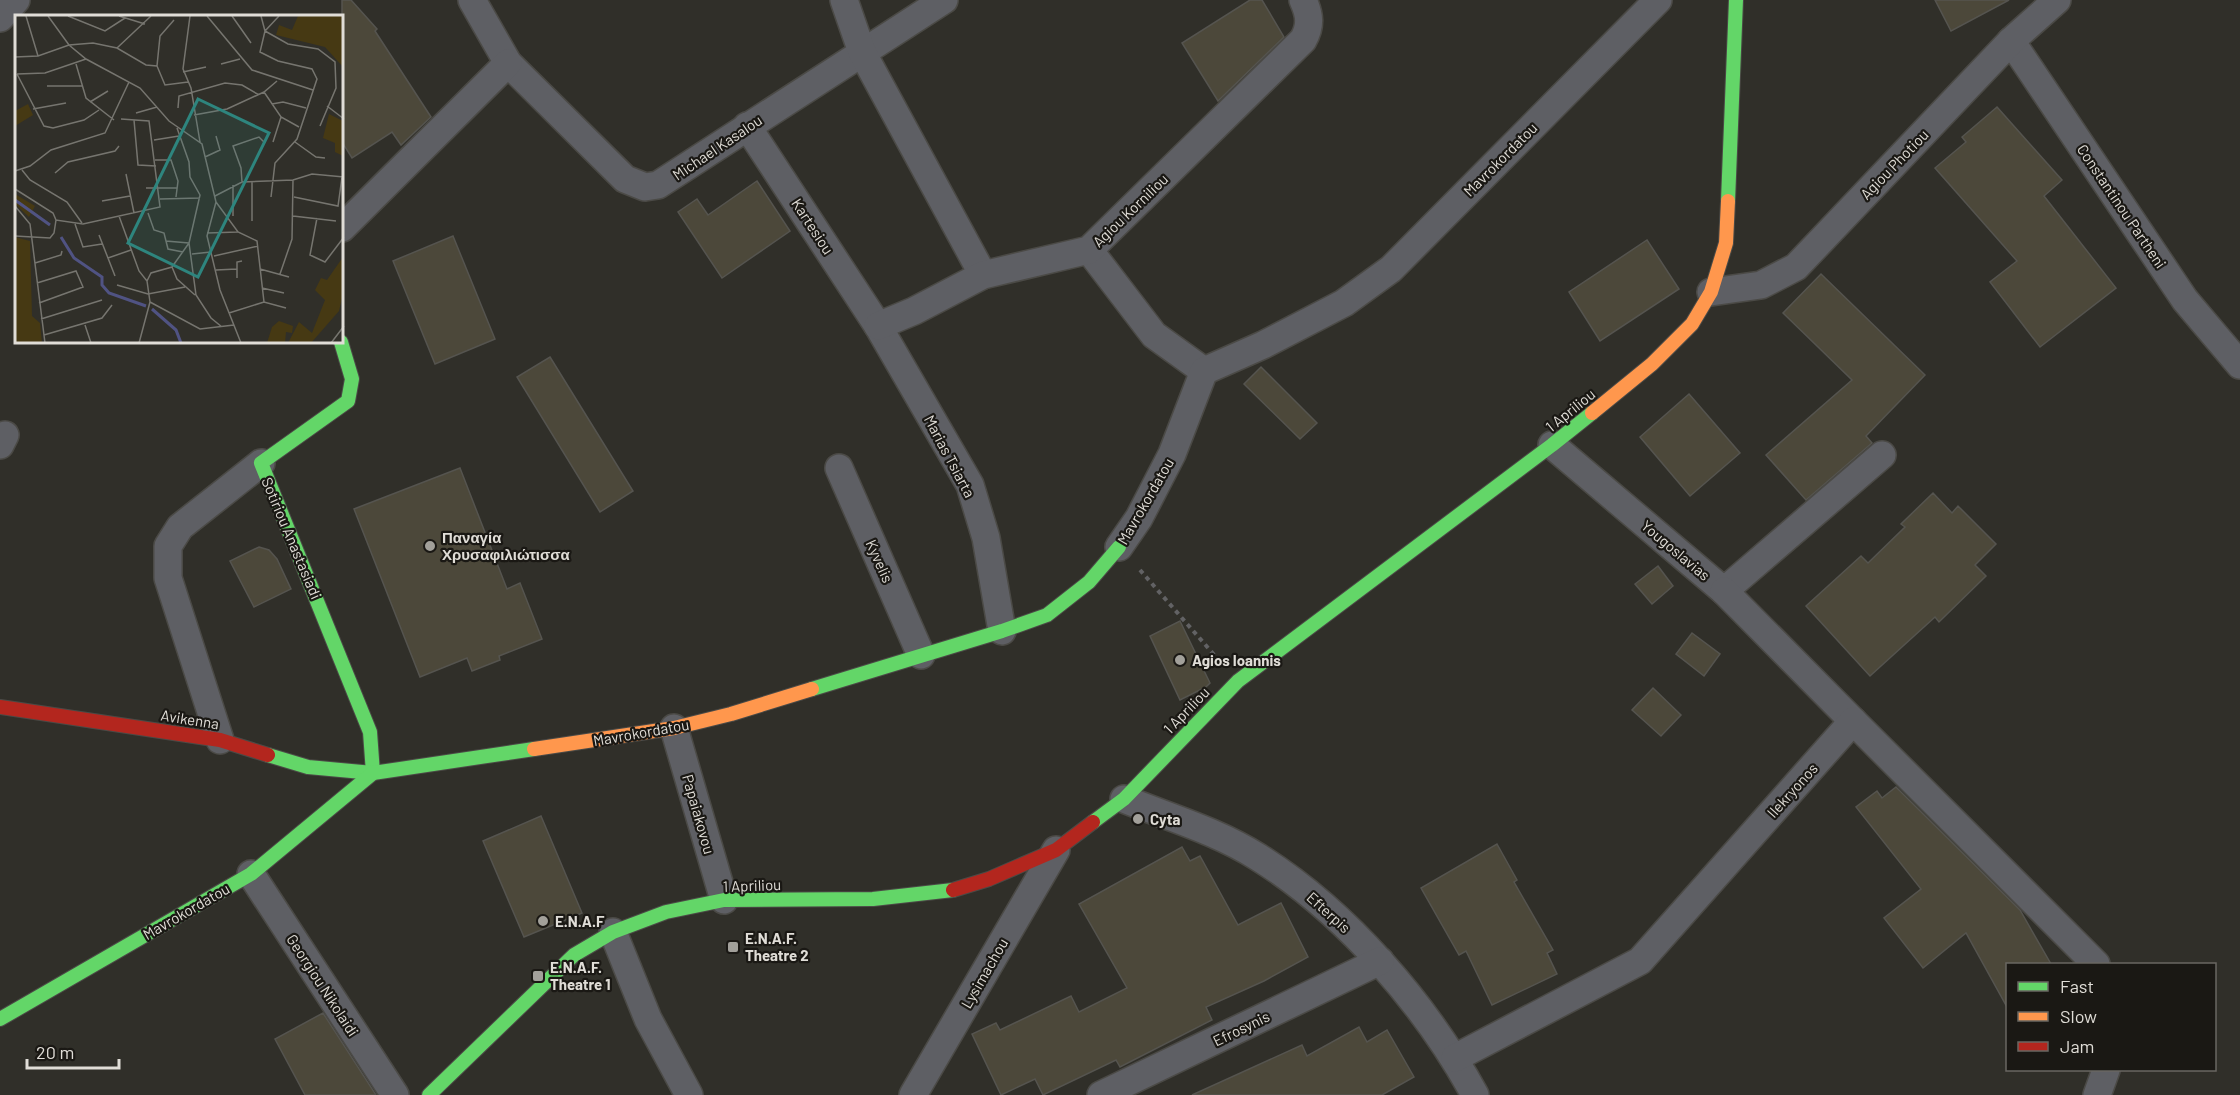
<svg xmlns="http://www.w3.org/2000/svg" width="2240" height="1095" font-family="Barlow,sans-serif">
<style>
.building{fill:#4c483a;stroke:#55544f;stroke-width:1.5}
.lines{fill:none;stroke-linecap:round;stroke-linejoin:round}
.street-casing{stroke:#4b4a46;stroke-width:30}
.fast-casing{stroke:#4b4a46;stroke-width:16}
.slow-casing{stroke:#4b4a46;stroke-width:16}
.jam-casing{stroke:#4b4a46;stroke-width:16}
.path{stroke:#626264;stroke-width:4;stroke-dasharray:4.5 4.5;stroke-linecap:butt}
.street{stroke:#5e5f64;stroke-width:27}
.fast{stroke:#63d668;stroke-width:14}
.slow{stroke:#ff974d;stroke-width:14}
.jam{stroke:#b3261e;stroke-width:14}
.poi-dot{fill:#a2a09a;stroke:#1a1814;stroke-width:2}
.labels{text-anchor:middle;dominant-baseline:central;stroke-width:4.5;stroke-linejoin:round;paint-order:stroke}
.street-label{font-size:15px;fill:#e0ddd7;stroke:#1a1814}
.poi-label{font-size:15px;font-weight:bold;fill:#e0ddd7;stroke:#1a1814;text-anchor:start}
.inset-river{fill:none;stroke:#505383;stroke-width:3}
.inset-road{fill:none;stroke:#76756f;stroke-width:1.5}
.view{fill:#2e857e;fill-opacity:0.15;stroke:#2e857e;stroke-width:3}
.inset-edge{fill:none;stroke:#e0ddd7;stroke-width:3}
</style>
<rect width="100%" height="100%" fill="#302f29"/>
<!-- building -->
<g class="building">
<path d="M342,0H351L377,29L375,31L431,117L401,145L392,132L352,158L342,142Z"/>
<path d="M1250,0H1262L1284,37L1218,101L1182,43Z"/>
<path d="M1935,0H2009L1951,31Z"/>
<path d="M1997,107L2062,180L2044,196L2116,288L2040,347L1990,282L2017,261L1935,168L1966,142L1962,137Z"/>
<path d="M757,181L790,231L722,278L678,212L697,199L708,215Z"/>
<path d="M453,236L495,339L435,364L393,261Z"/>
<path d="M1647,240L1679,289L1600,341L1569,292Z"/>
<path d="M1821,274L1925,375L1866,436L1872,443L1806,500L1766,455L1852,380L1783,313Z"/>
<path d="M550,357L633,491L600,512L517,377Z"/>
<path d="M1261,367L1317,423L1300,439L1244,384Z"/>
<path d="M1689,394L1740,453L1690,496L1640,437Z"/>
<path d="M460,468L507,589L520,583L542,639L499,656L500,660L472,671L467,658L420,677L354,509Z"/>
<path d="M1933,493L1952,513L1958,506L1996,544L1975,565L1986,576L1939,622L1935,617L1870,676L1806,606L1861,556L1868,563L1905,527L1901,524Z"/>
<path d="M259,547L269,550L277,559L291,589L254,607L230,561Z"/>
<path d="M1658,566L1673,586L1652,604L1635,584Z"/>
<path d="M1180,621L1210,683L1206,687L1180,700L1150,636Z"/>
<path d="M1692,633L1720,654L1704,676L1676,654Z"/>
<path d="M1653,688L1681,715L1661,736L1632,710Z"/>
<path d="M1896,787L2020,910L2051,964H2007V1007L1966,933L1923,968L1884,918L1921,889L1856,807L1877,791L1882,798Z"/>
<path d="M541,816L582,913L524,937L483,841Z"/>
<path d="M1497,844L1517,880L1514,882L1553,950L1547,953L1557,974L1492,1005L1466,951L1459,955L1421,888Z"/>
<path d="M1182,847L1190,861L1200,856L1238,925L1281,903L1308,957L1264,981L1206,1007L1212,1020L1120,1067L1116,1060L1043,1095L1035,1079L1001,1095L972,1034L996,1023L1000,1030L1071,996L1079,1012L1127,988L1079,904Z"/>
<path d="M323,1013L376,1095H305L275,1039Z"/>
<path d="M1359,1027L1367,1042L1387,1030L1414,1077L1382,1095H1192L1302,1045L1307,1056Z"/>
</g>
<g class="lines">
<defs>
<g id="street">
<path d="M472,0L508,63L625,179L645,187L658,185L944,0"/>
<path d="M844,0L862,52L983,275"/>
<path d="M0,18L16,0"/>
<path d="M2011,41L2185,300L2240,365"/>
<path d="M747,126L878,326L970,485L986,538L1002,631"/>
<path d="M342,228L508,63"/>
<path d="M1089,250L1154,335L1204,371"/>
<path d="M1711,292L1761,285L1796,267L2011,41L2057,0"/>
<path d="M878,326L914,311L983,275L1089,250L1303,40C1311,26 1310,15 1303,0"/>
<path d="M0,445L5,435"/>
<path d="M1552,445L1724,591L1882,455"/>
<path d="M839,468L921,655"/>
<path d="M1119,547L1139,518L1172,454L1204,371L1263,345L1344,303L1391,269L1658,0"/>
<path d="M1724,591L1853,721"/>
<path d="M674,728L724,900"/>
<path d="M220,740L168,578V546L180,527L261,463"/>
<path d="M1124,799C1168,817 1217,831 1258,857C1346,912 1426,1005 1475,1095"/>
<path d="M251,874L395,1095"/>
<path d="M613,932L648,1019L689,1095"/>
<path d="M1455,1058L1640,961L1853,721L2096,964"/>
<path d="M913,1095L1056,850"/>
<path d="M1101,1095L1380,961"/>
<path d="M2097,1095L2106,1070"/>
</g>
<g id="fast">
<path d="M1728,201L1736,0"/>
<path d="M341,342L352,379L348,401L261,463L370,732L373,773"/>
<path d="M812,689L1002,631L1047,615L1089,582L1119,547"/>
<path d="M268,755L308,767L373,773"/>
<path d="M1093,822L1124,799L1238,681L1552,445L1592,413"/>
<path d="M0,1019L251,874L373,773L534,749"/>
<path d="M429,1095L574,955L613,932L666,912L724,900L873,899L953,890"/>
</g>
<g id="slow">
<path d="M1592,413L1652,364L1692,324L1711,292L1726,243L1728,201"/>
<path d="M534,749L674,728L731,714L812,689"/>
</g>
<g id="jam">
<path d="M0,707L220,740L268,755"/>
<path d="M953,890L989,879L1056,850L1093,822"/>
</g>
</defs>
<!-- street casing -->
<use href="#street" class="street-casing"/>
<!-- fast casing -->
<use href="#fast" class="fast-casing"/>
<!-- slow casing -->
<use href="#slow" class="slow-casing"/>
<!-- jam casing -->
<use href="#jam" class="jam-casing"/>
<!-- path -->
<path class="path" d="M1140,570L1216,657"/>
<!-- street -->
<use href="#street" class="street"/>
<!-- fast -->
<use href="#fast" class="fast"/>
<!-- slow -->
<use href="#slow" class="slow"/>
<!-- jam -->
<use href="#jam" class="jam"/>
</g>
<!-- markers -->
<g class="poi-dot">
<circle cx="430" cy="546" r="6"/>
<circle cx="1180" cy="660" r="6"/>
<circle cx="1138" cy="819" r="6"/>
<circle cx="543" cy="921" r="6"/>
<rect x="727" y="941" width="12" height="12" rx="3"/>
<rect x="532" y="970" width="12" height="12" rx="3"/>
</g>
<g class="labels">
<!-- street labels -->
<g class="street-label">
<text transform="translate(717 147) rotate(-34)">Michael Kasalou</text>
<text transform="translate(1500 159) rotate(-45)">Mavrokordatou</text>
<text transform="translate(1894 164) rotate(-46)">Agiou Photiou</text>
<text transform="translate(2122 206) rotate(56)">Constantinou Partheni</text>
<text transform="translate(1130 210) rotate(-44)">Agiou Korniliou</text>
<text transform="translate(813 226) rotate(57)">Kartesiou</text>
<text transform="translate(1570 410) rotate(-39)">1 Apriliou</text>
<text transform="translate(950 456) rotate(62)">Marias Tsiarta</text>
<text transform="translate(1145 501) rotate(-60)">Mavrokordatou</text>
<text transform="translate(292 538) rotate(67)">Sotiriou Anastasiadi</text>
<text transform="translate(1676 550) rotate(40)">Yougoslavias</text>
<text transform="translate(880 561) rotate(66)">Kyvelis</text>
<text transform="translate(1186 710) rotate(-46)">1 Apriliou</text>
<text transform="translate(190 719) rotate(9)">Avikenna</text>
<text transform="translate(641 732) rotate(-10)">Mavrokordatou</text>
<text transform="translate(1792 790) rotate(-48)">Ilekryonos</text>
<text transform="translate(699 814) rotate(74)">Papaiakovou</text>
<text transform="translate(752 885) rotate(-2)">1 Apriliou</text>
<text transform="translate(186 911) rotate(-30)">Mavrokordatou</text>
<text transform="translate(1329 912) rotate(42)">Efterpis</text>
<text transform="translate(984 973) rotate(-60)">Lysimachou</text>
<text transform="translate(323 985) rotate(57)">Georgiou Nikolaidi</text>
<text transform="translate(1241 1028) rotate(-26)">Efrosynis</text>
</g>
<!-- poi labels -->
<g class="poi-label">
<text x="442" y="537">Παναγία<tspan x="442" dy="17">Χρυσαφιλιώτισσα</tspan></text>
<text x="1192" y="660">Agios Ioannis</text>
<text x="1150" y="819">Cyta</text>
<text x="555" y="921">E.N.A.F</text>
<text x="745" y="938">E.N.A.F.<tspan x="745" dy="17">Theatre 2</tspan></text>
<text x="550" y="967">E.N.A.F.<tspan x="550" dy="17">Theatre 1</tspan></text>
</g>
</g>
<!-- overview -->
<g transform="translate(15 15)">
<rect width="328" height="328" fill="#302f29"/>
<path d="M283,1H328V52L310,32L261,20L264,10L277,15ZM13,89L18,100L0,111V96ZM314,99L328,106V141L320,137V128L308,123ZM0,179L20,191L14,202L0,189ZM0,222L15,226L17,301L25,308L27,328H0ZM328,242V279L324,296L296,328H273L284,307L297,318L310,285L300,275L306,263L312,265ZM264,306L278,311L277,318L271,317L270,328H252L257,312Z" fill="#463913"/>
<path class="inset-river" d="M0,185L35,210M46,222L59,243L87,262V270L94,278L131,291M137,294L161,315L166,328"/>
<path class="inset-road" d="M11,1L23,41M33,1L54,30L71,44L125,73L154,106L187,129L201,187L192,221L205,275L226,328M53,1L90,16L110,3M104,1L130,9M175,1L168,54L176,73L185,127M192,1L237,55L298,75M217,1L236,28M246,1L250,16L245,37L263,46L297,54L302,64L282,124L260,148L256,182M159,5L145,21L142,51L150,70L173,67M250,16L273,29L303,34L320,47L321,73L305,111M250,16L264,1M102,33L136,1M0,42L23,41L54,30L78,28L102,33L131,50L142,51M61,49L71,83L99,105M206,49L225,44M168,57L191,52M2,59L29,111L38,113L69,105L84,95M2,59L30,58L71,44M32,71H67M249,77L266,102L284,112M75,87L93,76M257,89L268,87L291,93M312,91L329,104M163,93L164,81L210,68L227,70L244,80M18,94L51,88M121,98L142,92M179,100L212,94L249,77L262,66M119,105L123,150L141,151M162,113L174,147L175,162L185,180L174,228L181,280L196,303L207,312M139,125L164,121M258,127L266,102M280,127L301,142L310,143M190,142L205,135L201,121M140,145H156L163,166L161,182M7,155L15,165L52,187L67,208M0,156L15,151L36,135L90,118L114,67M40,158L53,147L100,136L104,131M111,159L119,198M227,167L226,153L218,131L244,122L250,128M237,167V206M131,173H162M0,174L38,198L41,205M200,181L227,167L278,165L297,159L329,162M279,182L323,191L327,162M145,184L185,183M87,186L115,181M201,187L223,217L242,226L249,287M0,191L15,209L30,328M133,198L139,215L149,218L151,226L174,228M104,201L124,256L132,266L135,287M218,201V170M278,201L321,206M302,203L295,240L310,247L329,222M60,209L68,232L87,229M192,218L223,217M84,220L100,261M0,221L35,223L39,218L41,205L68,209L145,192L134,106L106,104M151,226L153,234L168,237M177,239L196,237M199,241L243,231M93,243L116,235M20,248L46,240L47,236M157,252L162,264L180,280M245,254L274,262M201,255L222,254M265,259L277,224L278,165M222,263V247L227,246M132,266L136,258L157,252L174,228M22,268L61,256L68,272L24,288M102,270L133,279L170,272M247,273L269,278M135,287L185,314L219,310M214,298L249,287L271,293M26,304L87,285M70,310L76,328M29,320L87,303L97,290M124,328L135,287M316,328L329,311"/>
<path class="view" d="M183,84L254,118L183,262L113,228Z"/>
<rect width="328" height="328" class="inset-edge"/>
</g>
<!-- legend -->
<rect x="2006" y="963" width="210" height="108" fill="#1a1814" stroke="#696762" stroke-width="1.5"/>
<rect x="2018" y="982" width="30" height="9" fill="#63d668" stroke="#696762" stroke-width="1.5"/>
<text x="2060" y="993" font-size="18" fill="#e0ddd7">Fast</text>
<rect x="2018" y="1012" width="30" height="9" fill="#ff974d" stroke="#696762" stroke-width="1.5"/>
<text x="2060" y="1023" font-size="18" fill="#e0ddd7">Slow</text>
<rect x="2018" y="1042" width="30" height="9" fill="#b3261e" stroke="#696762" stroke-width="1.5"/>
<text x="2060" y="1053" font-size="18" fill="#e0ddd7">Jam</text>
<!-- scale -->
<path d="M27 1059v9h92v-9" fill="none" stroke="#e0ddd7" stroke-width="3"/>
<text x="36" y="1059" font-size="18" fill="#e0ddd7" stroke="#1a1814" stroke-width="4.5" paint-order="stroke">20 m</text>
</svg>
